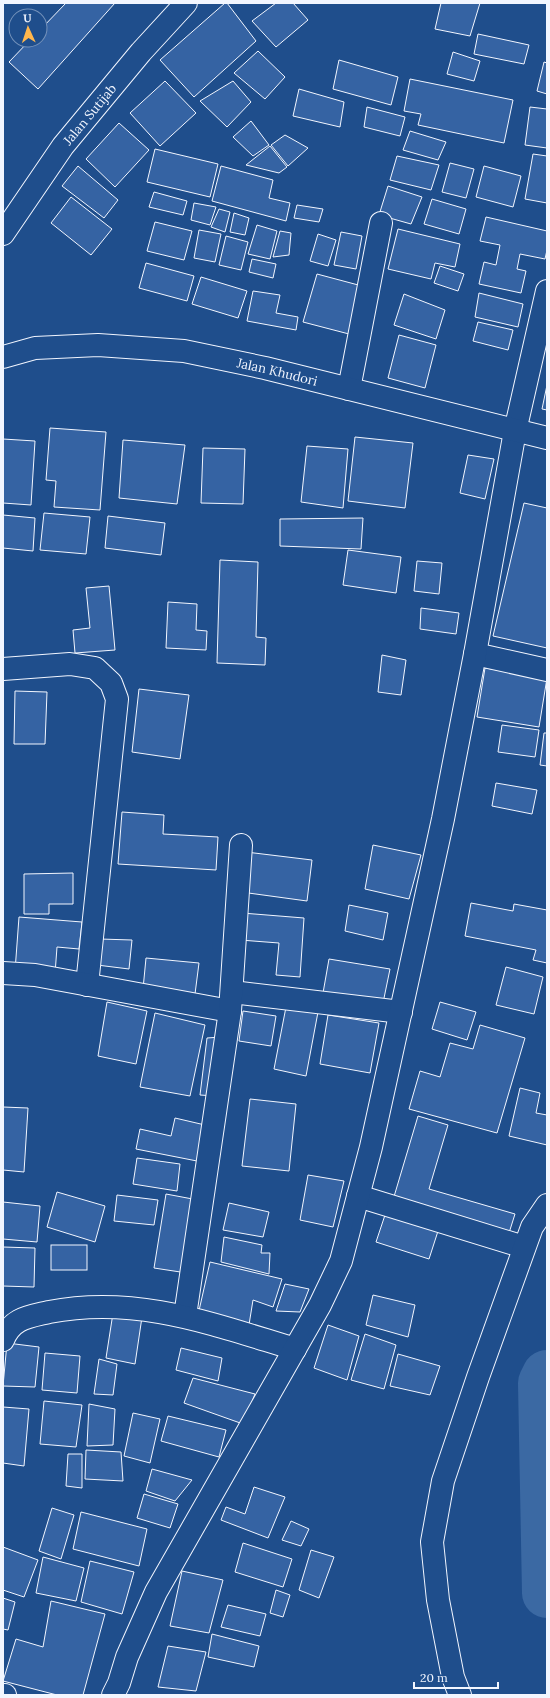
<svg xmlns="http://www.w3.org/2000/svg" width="550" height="1698" font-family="Lora,serif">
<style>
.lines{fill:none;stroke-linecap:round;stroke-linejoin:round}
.river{stroke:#3b69a3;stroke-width:50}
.building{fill:#3563a3;stroke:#f2f6ff}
.minor-casing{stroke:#f2f6ff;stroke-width:24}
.major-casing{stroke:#f2f6ff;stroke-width:24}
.highway-casing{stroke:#f2f6ff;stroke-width:24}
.minor{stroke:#1f4e8c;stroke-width:22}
.major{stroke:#1f4e8c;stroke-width:22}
.highway{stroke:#1f4e8c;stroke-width:22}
.labels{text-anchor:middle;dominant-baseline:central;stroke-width:3;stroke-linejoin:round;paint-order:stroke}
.street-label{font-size:13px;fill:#f2f6ff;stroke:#1f4e8c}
</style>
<rect width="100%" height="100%" fill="#1f4e8c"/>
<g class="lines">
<!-- river -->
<path class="river" d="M547,1375L543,1383L547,1593"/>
</g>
<!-- building -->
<g class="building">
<path d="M66,3H115L38,89L9,62L30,40H40V30Z"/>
<path d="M225,3H227L256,41L194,97L160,60Z"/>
<path d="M276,3H293L308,20L276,47L252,21Z"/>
<path d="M441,3H480L470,36L435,29Z"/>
<path d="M478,34L529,45L524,64L474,54Z"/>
<path d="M258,51L285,77L265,99L234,73Z"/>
<path d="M453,52L480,61L474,81L447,74Z"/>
<path d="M339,60L398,77L391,105L333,89Z"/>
<path d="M544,62L547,63V94L537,91Z"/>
<path d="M410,79L513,100L504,143L418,125L421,114L404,111Z"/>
<path d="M165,81L196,113L160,146L130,113Z"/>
<path d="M233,81L251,102L227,127L200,101Z"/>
<path d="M299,89L344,102L340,127L293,116Z"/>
<path d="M367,107L405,117L400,136L364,127Z"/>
<path d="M530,107L547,109V148L525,145Z"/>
<path d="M251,121L269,145L253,156L233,137Z"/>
<path d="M119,123L149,150L115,187L86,159Z"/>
<path d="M410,131L446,142L438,160L403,150Z"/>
<path d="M285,135L308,148L288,166L271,145Z"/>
<path d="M270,146L287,167L279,173L246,165Z"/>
<path d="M155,149L218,164L210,197L147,182Z"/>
<path d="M533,154L547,156V203L525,199Z"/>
<path d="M397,156L439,165L431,190L390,180Z"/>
<path d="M450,163L474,169L466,198L442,192Z"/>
<path d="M78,166L118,200L104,218L62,186Z"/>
<path d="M221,166L273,180L269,198L290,203L286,221L212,201Z"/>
<path d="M484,166L521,176L513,207L476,197Z"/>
<path d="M388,186L422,197L411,224L379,215Z"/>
<path d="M154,192L187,201L183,215L149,207Z"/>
<path d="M71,197L112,229L91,255L51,223Z"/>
<path d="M432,199L466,209L459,234L424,224Z"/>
<path d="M194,203L216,207L210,225L191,220Z"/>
<path d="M297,205L323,209L319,222L294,218Z"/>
<path d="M219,209L230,212L225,232L211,227Z"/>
<path d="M234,213L249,218L245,235L230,232Z"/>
<path d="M486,217L547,231V250L545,259L520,254L517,269L526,271L521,293L479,284L484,262L496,265L500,245L480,241Z"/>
<path d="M155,222L192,231L184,260L147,251Z"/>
<path d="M257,225L277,231L270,259L248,254Z"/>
<path d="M398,229L460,244L455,267L435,263L431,279L388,269Z"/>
<path d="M199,230L221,234L215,262L194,258Z"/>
<path d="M280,231L291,233L289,255L273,257Z"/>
<path d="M341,232L362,236L356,269L334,265Z"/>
<path d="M318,234L336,240L328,266L310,261Z"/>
<path d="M226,236L248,242L241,270L219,265Z"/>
<path d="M252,259L276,264L273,278L249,272Z"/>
<path d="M146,263L194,276L187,301L139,288Z"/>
<path d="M440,266L464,274L458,291L434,283Z"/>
<path d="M317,274L362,286L349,334L303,322Z"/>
<path d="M201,277L247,291L238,318L192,304Z"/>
<path d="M253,291L280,295L276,313L298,317L296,330L247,321Z"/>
<path d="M479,293L523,304L518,327L475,317Z"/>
<path d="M404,294L445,310L436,339L394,325Z"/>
<path d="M478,322L513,330L508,350L473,341Z"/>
<path d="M399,335L436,345L425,388L388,378Z"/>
<path d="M547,385V410L542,409Z"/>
<path d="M50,428L106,432L100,510L54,507L56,481L46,480Z"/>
<path d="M355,437L413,443L405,508L348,501Z"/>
<path d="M3,439L35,441L31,505L3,503Z"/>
<path d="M123,440L185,445L177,504L119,498Z"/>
<path d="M307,446L348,449L343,508L301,502Z"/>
<path d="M203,448L245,449L243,504L201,503Z"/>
<path d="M468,455L494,459L485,499L460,493Z"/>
<path d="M524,503L547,508V648L493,636Z"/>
<path d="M44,513L90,517L86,554L40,550Z"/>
<path d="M3,515L35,518L33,551L3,548Z"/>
<path d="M108,516L165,523L161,555L105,548Z"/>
<path d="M363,518L361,549L280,546V519Z"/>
<path d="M348,550L401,557L396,593L343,585Z"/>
<path d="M220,560L258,562L256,637L266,638L265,665L217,663Z"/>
<path d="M417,561L442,563L439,594L414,591Z"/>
<path d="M109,586L115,650L75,653L73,630L90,628L86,588Z"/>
<path d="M168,602L197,604L196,630L207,631L206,650L166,648Z"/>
<path d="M421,608L459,613L456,634L420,629Z"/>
<path d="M382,655L406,660L401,695L378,692Z"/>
<path d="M485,668L547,678L539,727L477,717Z"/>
<path d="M139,689L189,695L180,759L132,752Z"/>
<path d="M15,691L47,692L45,744H14Z"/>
<path d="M502,725L539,730L535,757L498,752Z"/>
<path d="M544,733H547V766L540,765Z"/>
<path d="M496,783L537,790L532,814L492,806Z"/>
<path d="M122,812L164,815L163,834L218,837L216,870L118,864Z"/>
<path d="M373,845L421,855L409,899L365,889Z"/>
<path d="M246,852L312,860L307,901L241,892Z"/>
<path d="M73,873V904H49V914H24V874Z"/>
<path d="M471,903L513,911L514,904L547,910V963L533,960L536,950L465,936Z"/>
<path d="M349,905L388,913L383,940L345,931Z"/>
<path d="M242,913L304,918L300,977L276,975L279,943L240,940Z"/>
<path d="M19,917L82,922L79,949L57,947L55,974L15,971Z"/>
<path d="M100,939L132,940L129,969L97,965Z"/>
<path d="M146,958L199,963L195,994L143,989Z"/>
<path d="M329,959L390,969L383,1003L323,993Z"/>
<path d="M506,967L543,977L534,1014L496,1005Z"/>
<path d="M107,1002L147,1011L136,1064L98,1056Z"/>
<path d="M440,1002L476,1012L467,1040L432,1029Z"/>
<path d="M286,1007L318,1012L306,1076L274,1069Z"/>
<path d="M243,1011L276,1016L271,1046L239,1041Z"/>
<path d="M155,1013L205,1025L190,1096L140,1087Z"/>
<path d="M328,1015L379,1023L370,1073L320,1064Z"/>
<path d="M480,1025L525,1038L497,1133L409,1109L420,1071L440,1077L450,1043L473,1049Z"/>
<path d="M221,1037L215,1096L200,1095L207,1038Z"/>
<path d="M520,1088L540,1093L536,1113L547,1115V1145L509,1136Z"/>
<path d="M250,1099L296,1104L289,1171L242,1166Z"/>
<path d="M3,1107L28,1108L24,1172L3,1170Z"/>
<path d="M418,1116L448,1125L429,1189L515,1214L509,1233L393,1200Z"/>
<path d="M175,1118L205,1125L197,1161L136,1149L140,1129L171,1136Z"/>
<path d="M137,1158L180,1164L177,1191L133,1184Z"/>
<path d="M308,1175L344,1181L333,1227L300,1220Z"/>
<path d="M57,1192L105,1206L95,1242L47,1227Z"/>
<path d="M166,1194L198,1200L187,1273L154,1268Z"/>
<path d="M117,1195L158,1200L154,1225L114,1221Z"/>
<path d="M3,1202L40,1206L37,1242L3,1239Z"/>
<path d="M229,1203L269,1212L263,1237L223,1230Z"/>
<path d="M387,1209L439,1228L429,1259L376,1242Z"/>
<path d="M224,1237L262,1245L261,1253H270L269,1274L221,1262Z"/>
<rect x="51" y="1245" width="36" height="25"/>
<path d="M3,1247L35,1248L34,1287L3,1286Z"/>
<path d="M210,1262L282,1279L273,1307L253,1300L248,1331L198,1315Z"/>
<path d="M285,1284L309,1289L300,1312L276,1311Z"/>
<path d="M373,1295L415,1305L408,1337L366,1325Z"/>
<path d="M113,1313L142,1317L135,1364L106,1358Z"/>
<path d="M328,1325L359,1336L347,1380L314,1368Z"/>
<path d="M365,1334L396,1345L384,1389L351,1380Z"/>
<path d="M7,1343L39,1347L35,1387L3,1386Z"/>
<path d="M181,1348L222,1358L218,1381L176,1370Z"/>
<path d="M45,1353L80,1356L77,1393L42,1390Z"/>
<path d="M398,1354L440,1366L430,1395L390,1386Z"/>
<path d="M99,1359L117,1364L113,1395L94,1394Z"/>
<path d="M193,1378L255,1394L243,1424L184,1403Z"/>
<path d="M44,1401L82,1405L76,1447L40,1444Z"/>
<path d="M89,1404L115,1409L113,1445L87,1446Z"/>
<path d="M3,1407L29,1409L24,1466L3,1463Z"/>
<path d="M133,1413L160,1419L150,1463L124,1456Z"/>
<path d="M168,1416L226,1430L219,1457L161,1441Z"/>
<path d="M86,1450L121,1452L123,1481L85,1479Z"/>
<path d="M68,1454H82V1488L66,1486Z"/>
<path d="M152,1469L192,1480L175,1501L146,1491Z"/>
<path d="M254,1487L285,1497L268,1538L221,1520L226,1507L245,1514Z"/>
<path d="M144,1494L178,1504L170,1528L137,1518Z"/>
<path d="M52,1508L74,1515L61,1559L39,1551Z"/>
<path d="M81,1512L147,1529L139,1566L73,1549Z"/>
<path d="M291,1521L309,1529L301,1546L282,1540Z"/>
<path d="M243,1543L292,1559L283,1587L235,1572Z"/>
<path d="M3,1547L38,1560L24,1597L3,1590Z"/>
<path d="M311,1550L334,1557L319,1598L299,1590Z"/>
<path d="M43,1557L84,1568L76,1601L36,1593Z"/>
<path d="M90,1561L134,1572L122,1614L81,1602Z"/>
<path d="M182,1571L223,1580L209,1633L170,1626Z"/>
<path d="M276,1590L290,1595L283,1617L270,1613Z"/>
<path d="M3,1598L15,1602L8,1630L3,1629Z"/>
<path d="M51,1601L105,1614L83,1695H57L3,1681L16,1639L43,1647Z"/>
<path d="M228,1605L266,1614L260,1636L221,1627Z"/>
<path d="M212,1634L259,1646L254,1667L208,1657Z"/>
<path d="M168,1646L206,1652L196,1691L158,1687Z"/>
</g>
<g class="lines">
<defs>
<g id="minor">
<path d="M349,389L381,223"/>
<path d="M475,654L547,670"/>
<path d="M3,669L70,664L95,668L111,683L117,699L87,985"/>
<path d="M3,973L35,975L230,1011"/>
<path d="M232,992L401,1012"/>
<path d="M358,1196L524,1247"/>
<path d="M185,1316L230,1011L241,845"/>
<path d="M3,1340C12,1318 28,1317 49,1312C137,1295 212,1324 295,1349"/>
<path d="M3,1695H5"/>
<path d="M113,1695L119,1683L127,1657L156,1592L320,1305L341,1261L371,1147L443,819L475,654L515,431L547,291"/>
<path d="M460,1695L453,1677L438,1600L432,1542L443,1481L478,1377L532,1227L547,1205"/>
</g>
<g id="major">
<path id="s1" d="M3,234L63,146L141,52L186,3"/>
</g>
<g id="highway">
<path id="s2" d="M3,357L35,348L98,345L184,351L265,368L547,438"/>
</g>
</defs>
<!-- minor casing -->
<use href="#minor" class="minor-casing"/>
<!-- major casing -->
<use href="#major" class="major-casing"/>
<!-- highway casing -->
<use href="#highway" class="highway-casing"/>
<!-- minor -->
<use href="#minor" class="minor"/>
<!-- major -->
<use href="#major" class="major"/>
<!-- highway -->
<use href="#highway" class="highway"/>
</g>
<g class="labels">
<!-- street labels -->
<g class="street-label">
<text stroke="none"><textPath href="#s1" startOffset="148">Jalan Sutijab</textPath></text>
<text stroke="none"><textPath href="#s2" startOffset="278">Jalan Khudori</textPath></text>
</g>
</g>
<!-- border -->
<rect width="550" height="1698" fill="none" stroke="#f2f6ff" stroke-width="8"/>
<!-- north arrow -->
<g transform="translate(28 28) rotate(357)"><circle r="19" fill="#1f4e8c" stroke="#7391ba"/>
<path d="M0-3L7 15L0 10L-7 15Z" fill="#ffb74d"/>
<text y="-6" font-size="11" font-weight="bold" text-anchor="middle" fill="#f2f6ff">U</text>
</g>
<!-- scale -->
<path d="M414 1682v6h84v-6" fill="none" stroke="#f2f6ff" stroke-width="2"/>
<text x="420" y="1682" font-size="12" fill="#f2f6ff" stroke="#1f4e8c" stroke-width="3" paint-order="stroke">20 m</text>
</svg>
